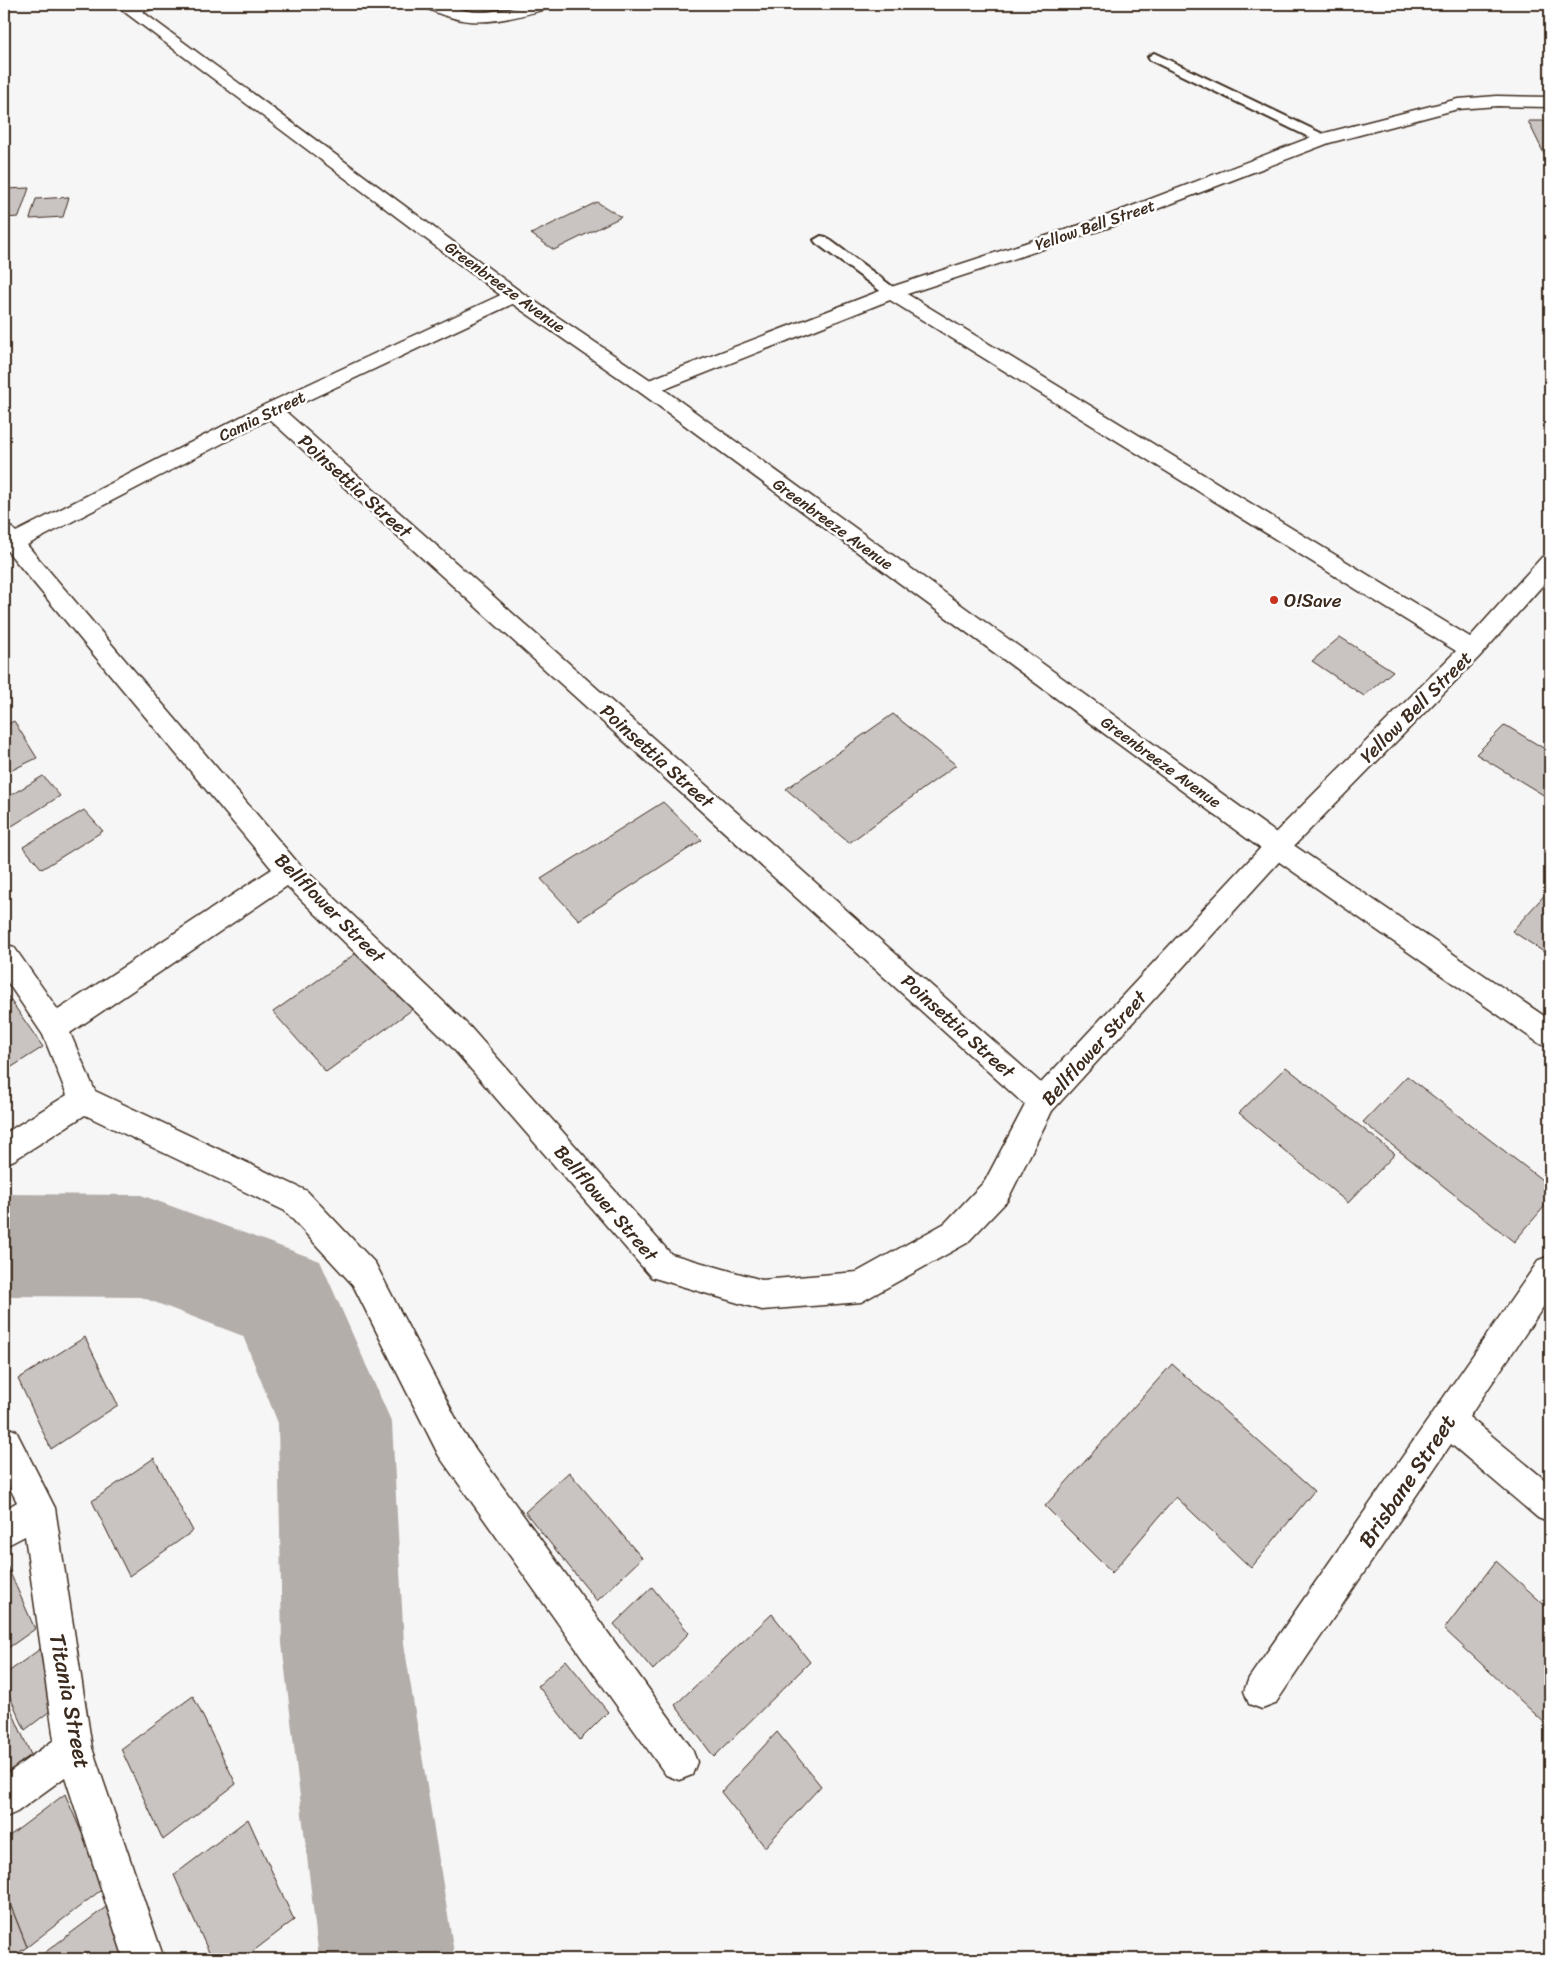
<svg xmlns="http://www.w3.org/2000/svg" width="1554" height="1963" font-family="Sriracha,sans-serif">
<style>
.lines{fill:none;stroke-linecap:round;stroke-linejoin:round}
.river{fill:#b4aeaa;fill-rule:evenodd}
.building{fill:#c9c3c1;stroke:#3b2a1e}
.service-casing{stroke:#3b2a1e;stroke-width:4}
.minor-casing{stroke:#3b2a1e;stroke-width:3}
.tertiary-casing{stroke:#3b2a1e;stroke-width:3}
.service{fill:#fff;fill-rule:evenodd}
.minor{fill:#fff;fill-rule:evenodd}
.tertiary{fill:#fff;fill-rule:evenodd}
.poi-dot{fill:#c8321e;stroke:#fff;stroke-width:2}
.labels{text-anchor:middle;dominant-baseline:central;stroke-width:5;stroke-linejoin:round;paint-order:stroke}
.far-street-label{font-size:16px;fill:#3b2a1e;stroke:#fff}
.street-label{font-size:19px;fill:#3b2a1e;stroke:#fff}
.poi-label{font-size:19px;fill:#3b2a1e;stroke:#fff;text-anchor:start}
.near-street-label{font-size:22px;fill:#3b2a1e;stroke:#fff}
</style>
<rect width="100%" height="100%" fill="#f7f6f6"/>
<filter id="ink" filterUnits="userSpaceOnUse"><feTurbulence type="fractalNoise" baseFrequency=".02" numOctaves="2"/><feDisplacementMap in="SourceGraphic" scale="10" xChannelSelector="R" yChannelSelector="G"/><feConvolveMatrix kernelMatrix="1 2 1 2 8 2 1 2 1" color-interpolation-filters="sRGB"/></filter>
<g filter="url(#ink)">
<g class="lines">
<!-- river -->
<path class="river" d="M4,1194L141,1195L320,1261L392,1423L404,1644L455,1959H319L282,1644L278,1423L243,1336L141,1297L4,1296Z"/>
</g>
<!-- building -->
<g class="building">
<path d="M1528,121H1550V166Z"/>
<path d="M29,188L19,217L4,218V189Z"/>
<path d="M69,197L63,217L30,219L36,199Z"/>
<path d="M597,202L621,217L554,250L531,234Z"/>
<path d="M1340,637L1393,671L1364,696L1312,661Z"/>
<path d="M893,714L956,765L849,843L786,789Z"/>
<path d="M14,721L37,758L4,774V726Z"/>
<path d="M1505,725L1550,752V799L1476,754Z"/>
<path d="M43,776L60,796L4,831V799Z"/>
<path d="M663,802L702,840L579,920L541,879Z"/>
<path d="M84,810L103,831L42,869L23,847Z"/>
<path d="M1550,889V956L1512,931Z"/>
<path d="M359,951L413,1009L326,1072L273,1012Z"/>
<path d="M4,991L43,1047L4,1072Z"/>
<path d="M1286,1067L1395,1154L1348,1203L1239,1113Z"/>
<path d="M1407,1076L1550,1186V1200L1514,1242L1363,1122Z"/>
<path d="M85,1337L118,1405L51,1449L18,1379Z"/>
<path d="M1172,1364L1314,1491L1251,1568L1176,1497L1112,1573L1045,1506Z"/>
<path d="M154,1458L193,1531L129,1576L92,1501Z"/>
<path d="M569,1472L642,1558L597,1601L525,1512Z"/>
<path d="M4,1559L35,1629L4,1651Z"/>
<path d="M1496,1561L1550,1610L1549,1727L1444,1629Z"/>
<path d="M652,1587L689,1633L653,1670L614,1624Z"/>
<path d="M772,1614L810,1662L714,1757L675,1705Z"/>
<path d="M47,1644L58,1705L25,1730L4,1684V1675Z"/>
<path d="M566,1660L608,1712L580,1740L538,1686Z"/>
<path d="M4,1693L31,1755L4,1775Z"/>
<path d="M193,1696L236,1784L163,1840L121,1749Z"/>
<path d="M777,1732L821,1786L765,1847L721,1792Z"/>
<path d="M65,1794L105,1887L27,1947L4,1889V1840Z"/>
<path d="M248,1819L294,1920L243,1959H212L174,1875Z"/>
<path d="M4,1889L27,1947L10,1959H4Z"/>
<path d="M106,1907L127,1959H36Z"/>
</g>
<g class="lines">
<defs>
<g id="service">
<path d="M1154,53L1327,136L1329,139L1323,143L1319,142L1150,60L1148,57Z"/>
<path d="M821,236L826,237L897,290L899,293L897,296H887L816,243L814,240Z"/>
</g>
<g id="minor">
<path d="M133,4H158C153,11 135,14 126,12L124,9L126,6Z"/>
<path d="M422,4C429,4 438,2 445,4C457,8 466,12 479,12C505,12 529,2 555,4L553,7C520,16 484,28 450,17C441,15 433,11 424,7Z"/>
<path d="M1497,96L1550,97V107L1497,106L1458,109L1329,143L1113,226L907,294L1470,637L1542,557L1550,555V577L1480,656L1286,854L1052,1111L1007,1201L967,1243L861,1302L762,1310L651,1277L450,1045L287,886L70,1033L95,1091L307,1191L375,1263L463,1432L692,1749L697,1762L692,1775L679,1780L666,1775L439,1456L353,1285L285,1211L85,1115L14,1160L4,1164V1134L67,1095L43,1035L4,977V944L14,947L58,1010L272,869L4,547V525L12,528L16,532L264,405L507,292L514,290L521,292L524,296L521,300L285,411L1041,1083L1268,840L1456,651L890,300L655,393L648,394L641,393L638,388L641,383L885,289L1101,218L1317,135L1458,99ZM269,419L1025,1105L985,1181L945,1223L857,1272L762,1280L671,1254L470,1027L298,863L27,545Z"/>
<path d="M1550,1256V1297L1469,1417L1550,1484V1523L1538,1518L1451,1444L1275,1704L1262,1709L1249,1704L1244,1691L1249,1678L1539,1260Z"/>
<path d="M4,1426L16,1431L55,1508L92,1748L164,1959H124L65,1777L17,1812L4,1818V1776L54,1740L25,1536L4,1547V1510L17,1502L4,1477Z"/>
</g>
<path id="tertiary" d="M114,4H132L521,292L655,383L1286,840L1550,1020V1047L1540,1044L1268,854L641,393L507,300Z"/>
</defs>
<!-- service casing -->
<use href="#service" class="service-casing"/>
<!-- minor casing -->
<use href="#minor" class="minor-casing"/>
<!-- tertiary casing -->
<use href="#tertiary" class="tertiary-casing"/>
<!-- service -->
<use href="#service" class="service"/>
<!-- minor -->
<use href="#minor" class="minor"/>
<!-- tertiary -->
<use href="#tertiary" class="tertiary"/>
</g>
</g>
<!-- markers -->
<circle class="poi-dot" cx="1274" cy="600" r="5"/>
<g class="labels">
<!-- far-street labels -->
<g class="far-street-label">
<text transform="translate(1095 225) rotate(-19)">Yellow Bell Street</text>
<text transform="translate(505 287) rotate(36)">Greenbreeze Avenue</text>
<text transform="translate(262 416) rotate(-26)">Camia Street</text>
<text transform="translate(833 524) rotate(36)">Greenbreeze Avenue</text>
<text transform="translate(1161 762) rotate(36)">Greenbreeze Avenue</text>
</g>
<!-- street labels -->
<g class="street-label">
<text transform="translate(355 486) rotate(42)">Poinsettia Street</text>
<text transform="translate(1416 707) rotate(-45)">Yellow Bell Street</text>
<text transform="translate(657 756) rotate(42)">Poinsettia Street</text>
<text transform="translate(330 908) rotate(45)">Bellflower Street</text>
<text transform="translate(958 1026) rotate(42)">Poinsettia Street</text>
<text transform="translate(1094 1048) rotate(-48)">Bellflower Street</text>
<text transform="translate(606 1203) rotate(49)">Bellflower Street</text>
</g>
<!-- poi labels -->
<g class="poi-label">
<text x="1284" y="600">O!Save</text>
</g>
<!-- near-street labels -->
<g class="near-street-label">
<text transform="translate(1407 1481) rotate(-56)">Brisbane Street</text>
<text transform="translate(70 1701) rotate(79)">Titania Street</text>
</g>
</g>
<!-- margin -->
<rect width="1554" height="1963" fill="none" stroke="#fff" stroke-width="20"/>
<rect x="10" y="10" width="1534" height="1943" fill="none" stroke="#3b2a1e" stroke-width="2" filter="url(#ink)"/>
</svg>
